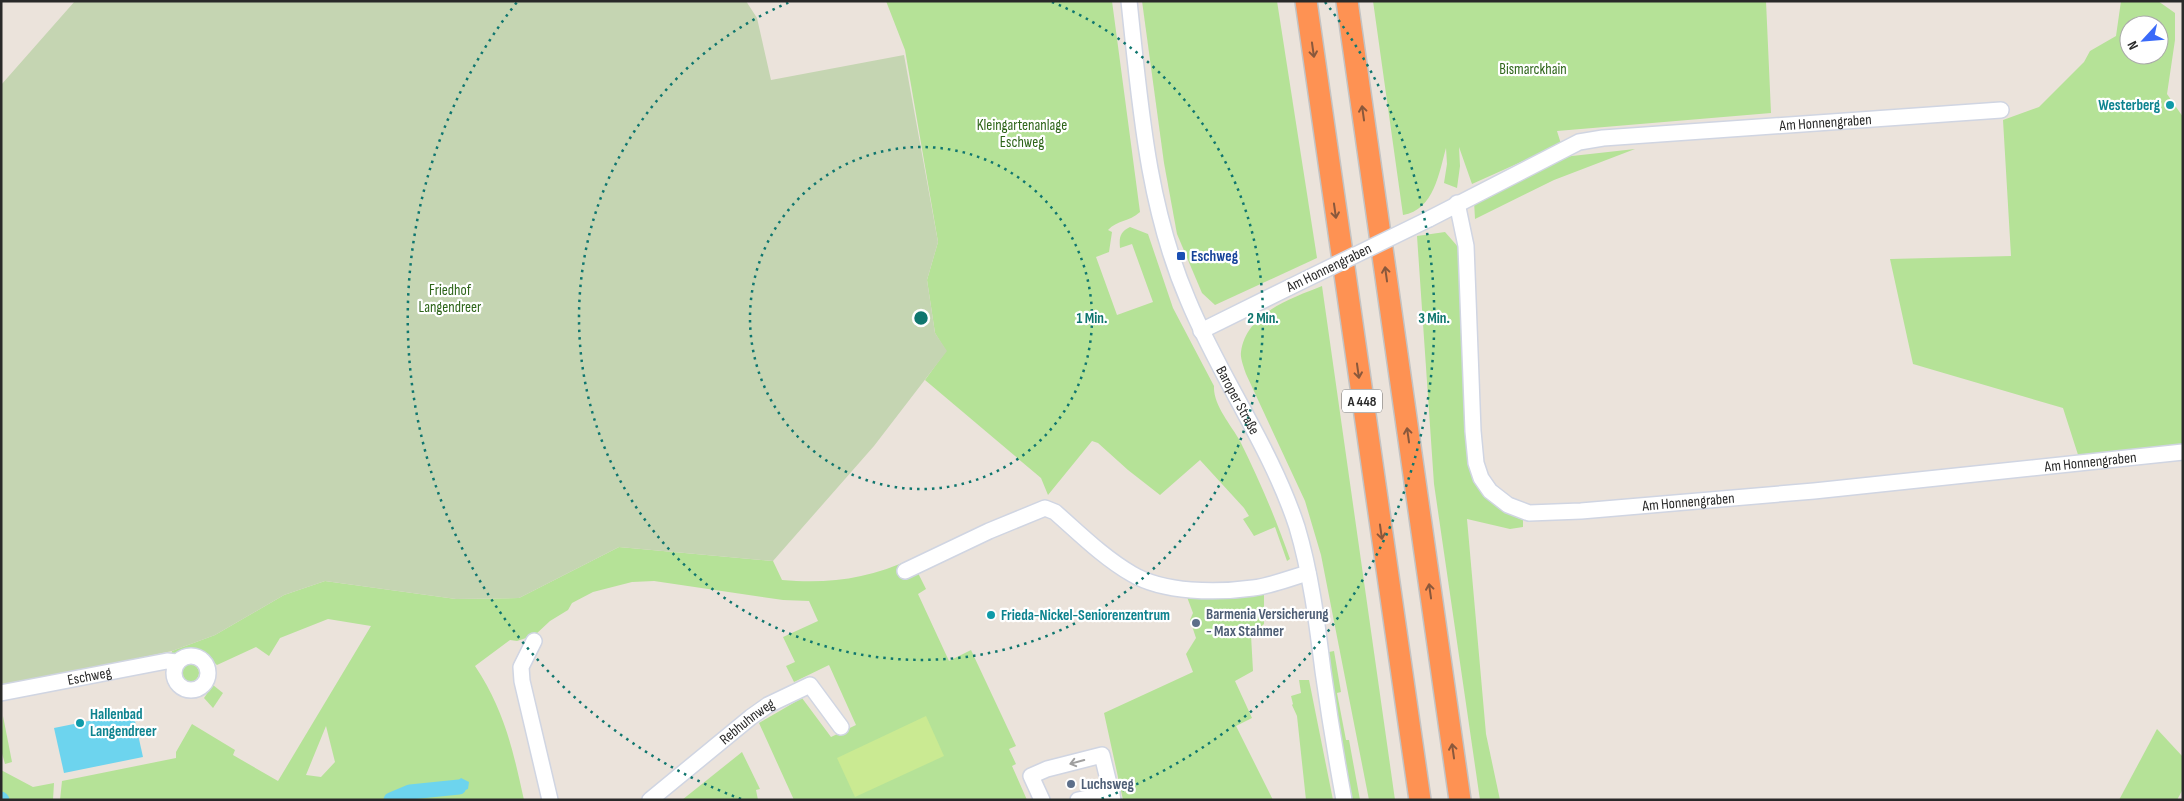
<svg xmlns="http://www.w3.org/2000/svg" width="2184" height="801" font-family="'Sofia Sans Condensed',sans-serif">
<style>
.green{fill:#b5e297;fill-rule:evenodd}
.cemetery{fill:#c5d5b2}
.pitch{fill:#caea92}
.water{fill:#6dd4ee}
.lines{fill:none;stroke-linecap:round;stroke-linejoin:round}
.canal{stroke:#6dd4ee;stroke-width:15}
.minor-casing{stroke:#d0d5e2;stroke-width:18}
.highway-casing{stroke:#c3c3c3;stroke-width:24}
.minor{stroke:#fff;stroke-width:15}
.highway{stroke:#fe9253;stroke-width:21}
.minor-bridge-casing{stroke:#d0d5e2;stroke-width:18;stroke-linecap:butt}
.minor-bridge{stroke:#fff;stroke-width:15}
.oneway{stroke:#89583c}
.oneway2{stroke:#9f9f9f}
.ring{fill:none;stroke:#0f766e;stroke-width:2.5;stroke-dasharray:2.5 5}
.culture-dot{fill:#0f9aa8;stroke:#fff;stroke-width:2}
.transit-dot{fill:#1a4fb4;stroke:#fff;stroke-width:2}
.service-dot{fill:#5c6f8a;stroke:#fff;stroke-width:2}
.labels{text-anchor:middle;dominant-baseline:central;stroke-width:4.5;stroke-linejoin:round;paint-order:stroke}
.shield{fill:#fff;stroke:#696969;stroke-width:1}
.shield-label{font-size:14px;font-weight:bold;fill:#292929}
.park-label{font-size:15px;fill:#2e651a;stroke:#fff}
.culture-label{font-size:15px;font-weight:bold;fill:#0d838f;stroke:#fff;text-anchor:start}
.street-label{font-size:15px;fill:#292929;stroke:#fff}
.transit-label{font-size:15px;font-weight:bold;fill:#164399;stroke:#fff;text-anchor:start}
.service-label{font-size:15px;font-weight:bold;fill:#4e5e75;stroke:#fff;text-anchor:start}
.centre{fill:#0f766e;stroke:#fff;stroke-width:2.5}
.ring-label{font-size:15px;text-anchor:middle;font-weight:bold;fill:#0f766e;stroke:#fff;stroke-width:4.5;stroke-linejoin:round;paint-order:stroke}
</style>
<rect width="100%" height="100%" fill="#ebe3db"/>
<!-- green -->
<g class="green">
<path d="M886,1H1112L1140,212C1129,222 1117,220 1108,230L1112,232L1109,252L1096,257L1117,315L1153,302L1132,244L1120,248C1119,237 1120,232 1130,227L1148,234L1173,308L1214,386C1213,405 1231,425 1240,441C1259,479 1276,519 1290,559L1287,561L1275,527L1254,536L1243,519L1249,516L1244,508L1200,460L1160,495L1128,470L1098,443L1092,441L1048,495L1041,478L925,380L946,351L935,333L927,280L938,242L905,50Z"/>
<path d="M1142,1H1277L1317,258L1215,305L1202,293L1177,234L1164,163Z"/>
<path d="M1373,1H1766L1771,113L1557,131L1561,144L1472,184L1459,147L1460,166L1457,188L1444,183L1447,164L1446,148C1439,173 1434,210 1403,215Z"/>
<path d="M2121,1H2158L2175,13V40L2167,94L2183,117V447L2080,461L2063,408L1913,364L1890,259L2011,256L2003,120L2039,107L2084,62L2090,51L2116,36ZM2129,25H2159V55H2129Z"/>
<path d="M1635,149L1554,180L1475,219L1474,201L1563,157Z"/>
<path d="M1445,232L1459,248L1468,458C1476,489 1492,509 1523,520V527L1510,529L1467,519L1486,734L1500,800H1480L1434,484L1417,236Z"/>
<path d="M1322,286L1395,800H1369L1321,555L1305,501L1246,374C1244,368 1240,358 1241,352C1246,313 1292,298 1322,286Z"/>
<path d="M619,547L773,561L782,580C829,584 868,579 911,559L926,589L918,594L949,661L971,650L1016,746L1009,749L1016,764L1012,766L1027,800H794L759,723L802,698L831,737L856,725L829,665L794,682L786,666L795,662L783,637L818,621L809,601L783,600L654,581L632,582L593,592L572,603L568,610L550,621L535,635L517,641L510,640L475,666C504,709 513,750 524,800H60L62,781L176,758V752L192,724L235,750L233,755L278,781L371,626L328,619L280,638L269,656L256,647L217,665L200,651L171,655L172,651L215,635L284,595L325,581L456,599L519,598ZM326,726L335,762L321,777L306,775Z"/>
<path d="M1264,590V624L1251,635L1253,671L1235,681L1252,718L1236,726L1273,800H1123L1104,713L1193,672L1186,654L1196,638L1190,620L1193,613L1187,597L1188,592Z"/>
<path d="M1334,651L1341,692L1337,693L1346,740H1349L1360,800H1350L1333,693L1329,652Z"/>
<circle cx="190" cy="673" r="9"/>
<path d="M1299,680H1309L1333,800H1306L1297,716L1292,705L1293,704L1291,696L1301,693Z"/>
<path d="M213,685L223,693L213,708L204,698Z"/>
<path d="M3,716L12,762L5,764L1,750Z"/>
<path d="M2157,729L2183,757V789L2177,800H2119Z"/>
<path d="M742,752L760,789L756,790L758,800H682Z"/>
<path d="M1,770L33,787L54,783L53,800H1Z"/>
</g>
<!-- cemetery -->
<path class="cemetery" d="M75,1H746L757,18L771,80L904,55L938,242L927,280L935,333L947,351L874,446L773,561L619,547L519,598L456,599L325,581L284,595L215,635L172,651L1,687V85Z"/>
<!-- pitch -->
<path class="pitch" d="M926,716L944,756L855,797L837,758Z"/>
<!-- water -->
<g class="water">
<path d="M133,712L143,757L64,773L54,728Z"/>
<path d="M461,778L469,782L468,789L459,792L447,790Z"/>
</g>
<g class="lines">
<!-- canal -->
<g class="canal">
<path d="M1,799L2,800"/>
<path d="M391,800L410,792L459,787"/>
</g>
<defs>
<g id="minor">
<path id="s1" d="M1129,1C1140,103 1147,205 1188,300C1220,378 1271,447 1297,527C1311,574 1317,623 1323,671C1329,714 1336,757 1344,800"/>
<path id="s2" d="M1457,203L1466,246L1473,431L1476,463L1481,478L1490,491L1508,505L1529,513L1581,511L1814,491L2183,452"/>
<path id="s3" d="M1429,219L1579,142L1603,138L2001,110"/>
<path d="M1201,331L1290,287"/>
<path d="M905,571L989,531L1045,508L1055,512C1079,533 1104,558 1132,574C1164,593 1217,593 1253,588C1271,586 1290,578 1308,573"/>
<path d="M534,641L521,667L522,681L550,800"/>
<circle cx="191" cy="673" r="17"/>
<path id="s4" d="M1,693L167,661L177,662"/>
<path id="s5" d="M650,800L751,717L768,705L810,685L841,727"/>
<path d="M1042,800L1031,776L1047,769L1102,755L1113,800"/>
<path d="M1078,800L1112,793"/>
</g>
<g id="highway">
<path d="M1306,1L1420,800"/>
<path d="M1347,1L1460,800"/>
</g>
</defs>
<!-- minor casing -->
<use href="#minor" class="minor-casing"/>
<!-- highway casing -->
<use href="#highway" class="highway-casing"/>
<!-- minor -->
<use href="#minor" class="minor"/>
<!-- highway -->
<use href="#highway" class="highway"/>
<defs>
<path id="minor-bridge" d="M1290,287L1429,219"/>
</defs>
<!-- minor-bridge casing -->
<use href="#minor-bridge" class="minor-bridge-casing"/>
<!-- minor-bridge -->
<use href="#minor-bridge" class="minor-bridge"/>
</g>
<!-- one-way arrows -->
<defs><path id="oneway-shaft" d="M-6 0H5M1.5-3L5.5 0L1.5 3" fill="none" stroke-width="1.6" stroke-linecap="round" stroke-linejoin="round" transform="scale(1.25)"/></defs>
<g class="oneway">
<use href="#oneway-shaft" transform="translate(1313 50) rotate(82)"/>
<use href="#oneway-shaft" transform="translate(1363 113) rotate(-98)"/>
<use href="#oneway-shaft" transform="translate(1335 211) rotate(82)"/>
<use href="#oneway-shaft" transform="translate(1386 274) rotate(-98)"/>
<use href="#oneway-shaft" transform="translate(1358 371) rotate(82)"/>
<use href="#oneway-shaft" transform="translate(1408 435) rotate(-98)"/>
<use href="#oneway-shaft" transform="translate(1381 532) rotate(82)"/>
<use href="#oneway-shaft" transform="translate(1430 591) rotate(-98)"/>
<use href="#oneway-shaft" transform="translate(1453 751) rotate(-98)"/>
</g>
<use class="oneway2" href="#oneway-shaft" transform="translate(1077 762) rotate(165)"/>
<!-- distance rings -->
<g class="ring">
<circle cx="921" cy="318" r="171"/>
<path d="M1052 2A342 342 0 1 1 790 2"/>
<path d="M741 799A513 513 0 0 1 517 2M1325 2A513 513 0 0 1 1101 799"/>
</g>
<!-- markers -->
<g class="culture-dot">
<circle cx="2170" cy="105" r="5"/>
<circle cx="991" cy="615" r="5"/>
<circle cx="80" cy="723" r="5"/>
</g>
<rect class="transit-dot" x="1176" y="251" width="10" height="10" rx="2.5"/>
<g class="service-dot">
<circle cx="1196" cy="623" r="5"/>
<circle cx="1071" cy="784" r="5"/>
</g>
<g class="labels">
<!-- shield labels -->
<rect class="shield" x="1342" y="389.5" width="40" height="23" rx="4"/>
<g class="shield-label">
<text x="1362" y="401">A 448</text>
</g>
<!-- park labels -->
<g class="park-label">
<text x="1533" y="69">Bismarckhain</text>
<text x="1022" y="125">Kleingartenanlage<tspan x="1022" dy="17">Eschweg</tspan></text>
<text x="450" y="290">Friedhof<tspan x="450" dy="17">Langendreer</tspan></text>
</g>
<!-- culture labels -->
<g class="culture-label">
<text x="2160" y="105" text-anchor="end">Westerberg</text>
<text x="1001" y="615">Frieda-Nickel-Seniorenzentrum</text>
<text x="90" y="714">Hallenbad<tspan x="90" dy="17">Langendreer</tspan></text>
</g>
<!-- street labels -->
<g class="street-label">
<text stroke="none"><textPath href="#s3" startOffset="416">Am Honnengraben</textPath></text>
<text transform="translate(1329 268) rotate(-26)">Am Honnengraben</text>
<text stroke="none"><textPath href="#s1" startOffset="418">Baroper Straße</textPath></text>
<text stroke="none"><textPath href="#s2" startOffset="902">Am Honnengraben</textPath></text>
<text stroke="none"><textPath href="#s2" startOffset="498">Am Honnengraben</textPath></text>
<text stroke="none"><textPath href="#s4" startOffset="90">Eschweg</textPath></text>
<text stroke="none"><textPath href="#s5" startOffset="125">Rebhuhnweg</textPath></text>
</g>
<!-- transit labels -->
<g class="transit-label">
<text x="1191" y="256">Eschweg</text>
</g>
<!-- service labels -->
<g class="service-label">
<text x="1206" y="614">Barmenia Versicherung<tspan x="1206" dy="17">- Max Stahmer</tspan></text>
<text x="1081" y="784">Luchsweg</text>
</g>
</g>
<circle cx="921" cy="318" r="8" class="centre"/>
<g class="ring-label">
<text x="1092" y="323">1 Min.</text>
<text x="1263" y="323">2 Min.</text>
<text x="1434" y="323">3 Min.</text>
</g>
<!-- border -->
<rect width="2184" height="801" fill="none" stroke="#292929" stroke-width="5"/>
<!-- north arrow -->
<g transform="translate(2144 40) rotate(244)"><circle r="24" fill="#ffffff" stroke="#a9a9a9"/>
<path d="M0-4L9 19L0 12L-9 19Z" fill="#3a6af9"/>
<text y="-8" font-size="14" font-weight="bold" text-anchor="middle" fill="#292929">N</text>
</g>
</svg>
